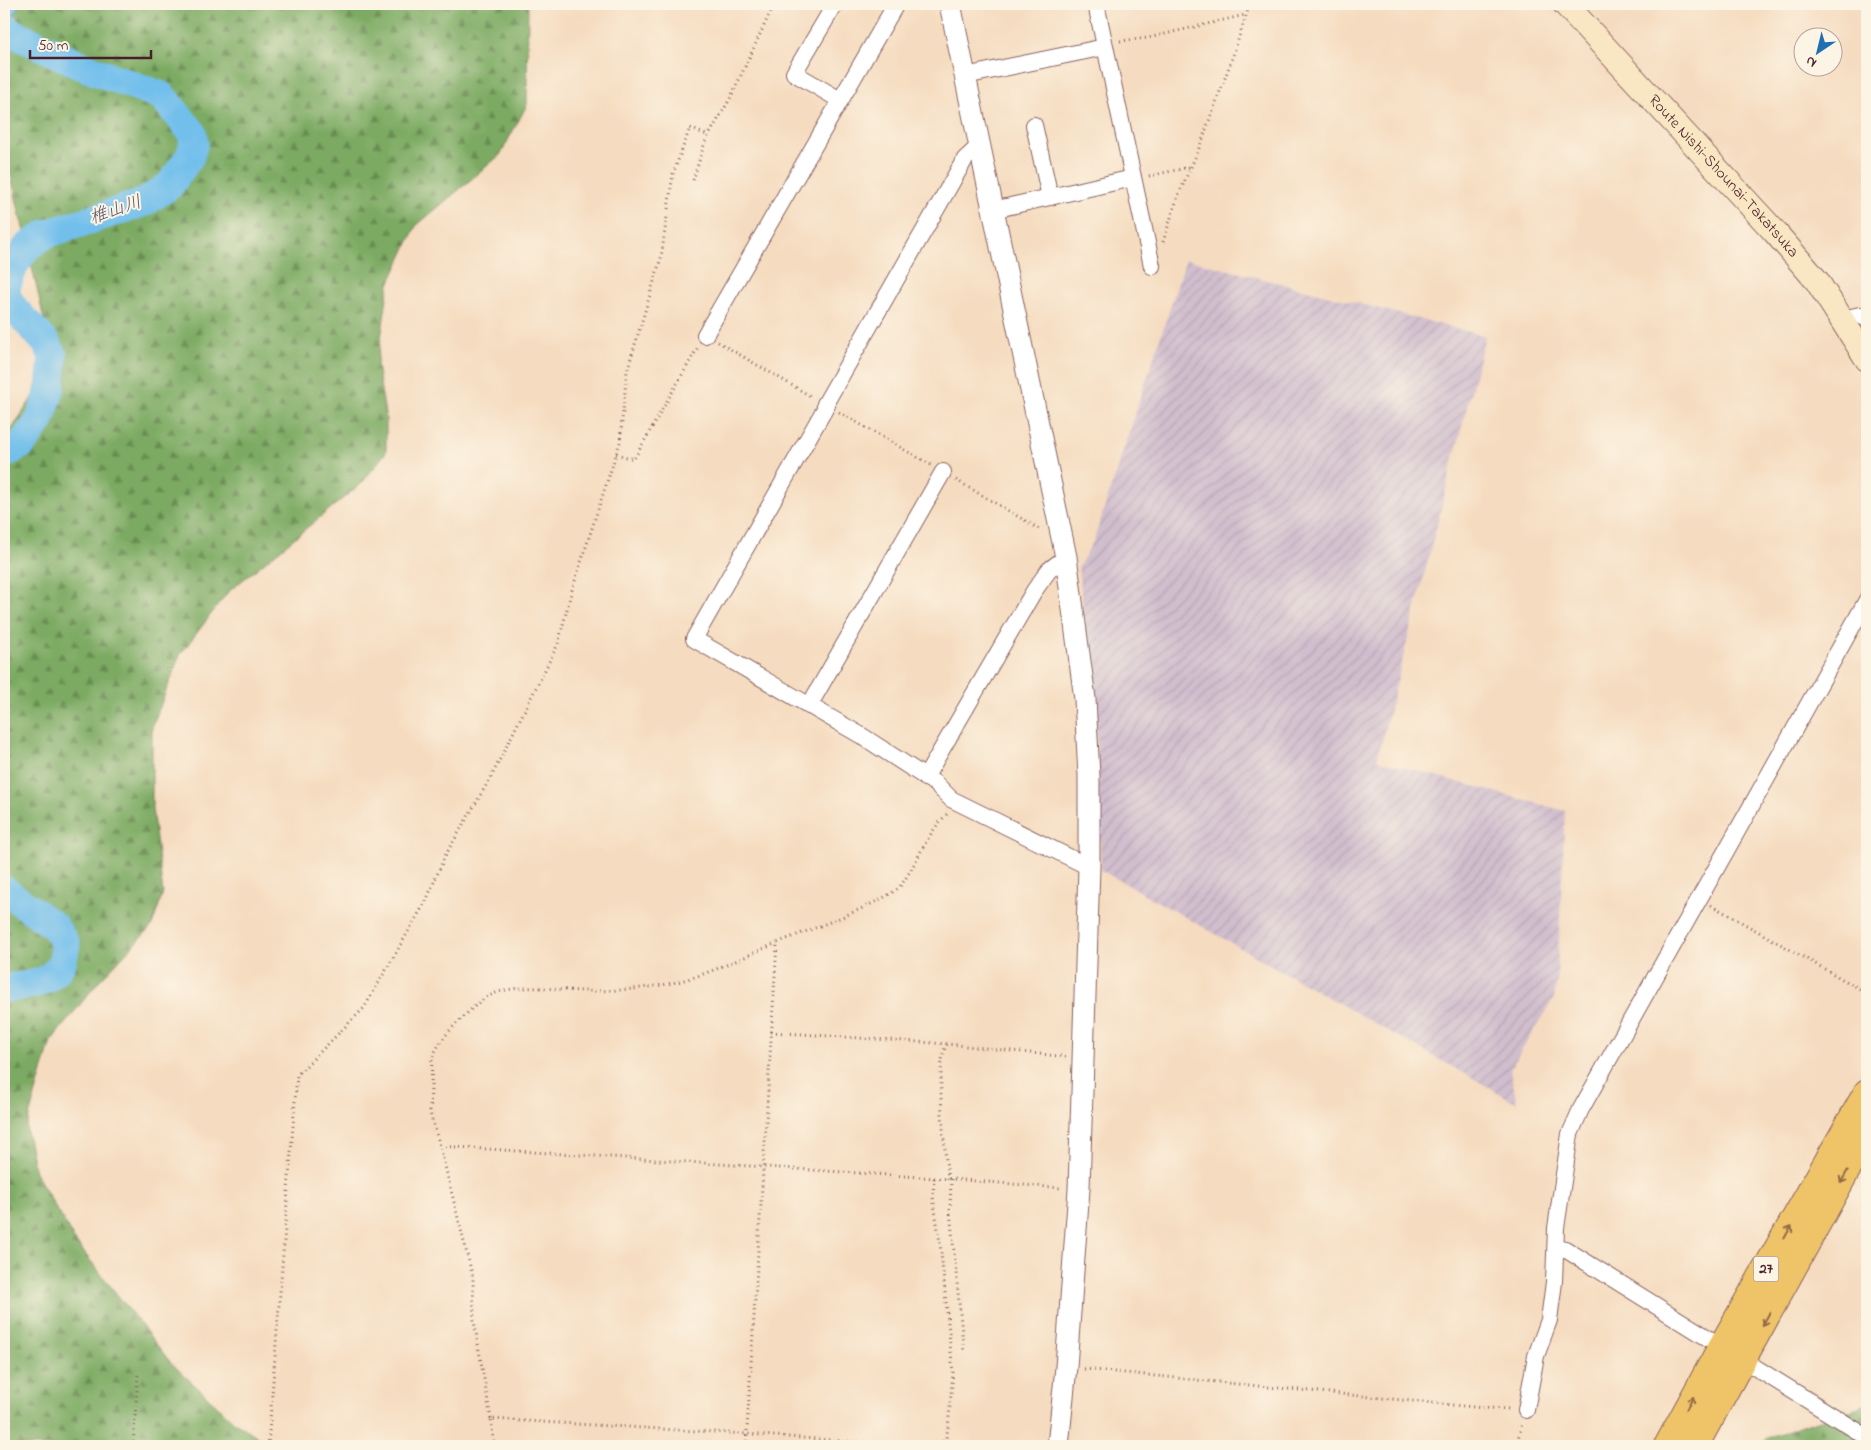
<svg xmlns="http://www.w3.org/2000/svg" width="1871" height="1450" font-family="'Indie Flower','Klee One',sans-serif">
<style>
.industrial{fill:url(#industrial-furrows)}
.forest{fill:url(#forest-firs);stroke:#636446}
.water{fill:#72bfec;stroke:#5e6f8c}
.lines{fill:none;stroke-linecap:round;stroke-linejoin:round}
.river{stroke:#72bfec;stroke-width:29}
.minor-casing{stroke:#86615f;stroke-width:18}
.tertiary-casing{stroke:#86615f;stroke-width:23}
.secondary-casing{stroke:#86615f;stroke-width:26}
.primary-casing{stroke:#86615f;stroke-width:28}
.path{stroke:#86615f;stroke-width:3;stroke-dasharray:1 4;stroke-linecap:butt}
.minor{stroke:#fff;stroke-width:16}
.tertiary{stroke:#fff;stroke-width:21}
.secondary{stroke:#f9e7c3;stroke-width:24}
.primary{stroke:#efc469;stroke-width:26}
.oneway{stroke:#946947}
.labels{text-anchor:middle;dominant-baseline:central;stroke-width:4;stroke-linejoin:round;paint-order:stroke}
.shield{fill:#fcf5e5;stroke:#7f5f63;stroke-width:1}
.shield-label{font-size:15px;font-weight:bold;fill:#4a1f2b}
.street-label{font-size:16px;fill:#4a1f2b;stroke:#fcf5e5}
.water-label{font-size:18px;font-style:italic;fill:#564f65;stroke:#fcf5e5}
</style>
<defs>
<pattern id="industrial-furrows" width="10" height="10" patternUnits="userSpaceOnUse" patternTransform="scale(1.25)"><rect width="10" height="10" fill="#d0bdcd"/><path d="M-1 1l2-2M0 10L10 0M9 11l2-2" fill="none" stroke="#b4a2b0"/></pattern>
<pattern id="forest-firs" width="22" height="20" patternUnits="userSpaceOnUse" patternTransform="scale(1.25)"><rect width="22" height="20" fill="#7caa62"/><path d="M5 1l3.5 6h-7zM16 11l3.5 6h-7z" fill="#688a51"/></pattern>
</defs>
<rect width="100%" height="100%" fill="#fcf5e5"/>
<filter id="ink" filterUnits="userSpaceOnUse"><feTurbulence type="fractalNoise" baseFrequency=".02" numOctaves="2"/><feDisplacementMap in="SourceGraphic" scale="10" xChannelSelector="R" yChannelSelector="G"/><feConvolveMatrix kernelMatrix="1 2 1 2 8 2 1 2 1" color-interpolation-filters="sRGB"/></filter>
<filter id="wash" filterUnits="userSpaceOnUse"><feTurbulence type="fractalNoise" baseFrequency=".0096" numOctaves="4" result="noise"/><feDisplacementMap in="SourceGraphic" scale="20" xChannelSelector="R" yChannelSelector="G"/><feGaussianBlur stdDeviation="1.12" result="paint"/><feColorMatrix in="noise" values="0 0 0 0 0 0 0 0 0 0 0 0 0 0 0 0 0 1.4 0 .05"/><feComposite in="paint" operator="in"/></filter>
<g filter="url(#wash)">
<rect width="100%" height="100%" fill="#f5dbbf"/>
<!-- industrial -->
<path class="industrial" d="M1186,259L1485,336L1377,760L1565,811L1557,981L1554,998L1510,1069L1517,1103L1101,870L1095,696L1078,568L1094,540Z"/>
<!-- forest -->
<g class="forest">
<path d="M4,4H528L527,105L500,155L416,226L389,284L377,365L386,420V452L362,483L228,592L180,655L152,727V808L163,893L152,926L99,981L51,1041L26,1127L35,1172L75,1241L171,1363L236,1423L273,1446H4V441L34,395L48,337L11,176L4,155Z"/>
<path d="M1865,1405L1867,1406V1446H1758L1767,1438Z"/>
</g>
<!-- water -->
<path class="water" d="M4,4H20L4,33Z"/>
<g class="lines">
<!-- river -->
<g class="river">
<path d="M4,25L6,30L92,70L162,96L192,132L194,143L190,156L170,185L145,202L46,234L27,247L15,264L7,284L6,295L13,307L46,343L53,355L50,390L40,420L22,444L4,454"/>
<path d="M4,890L54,926L66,945C64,951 64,959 61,964C50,985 25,986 4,988"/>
</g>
</g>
</g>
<g filter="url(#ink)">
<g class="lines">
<defs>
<g id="minor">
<path d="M835,4L794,73L840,100"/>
<path d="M1096,4L1152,266"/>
<path d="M965,76L1105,47"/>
<path d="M1034,125L1050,197"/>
<path d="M993,210L1133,178"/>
<path d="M1842,319L1860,315L1867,319"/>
<path d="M705,335L896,4"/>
<path d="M825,404L965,159L980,145"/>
<path d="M827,405L694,639L862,736L936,784L951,799L1089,867"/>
<path d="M809,706L943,472"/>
<path d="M925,778L1034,591L1049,570L1066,557"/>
<path d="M1556,1246L1565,1249L1867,1437"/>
<path d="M1526,1410L1536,1356L1549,1320L1554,1282L1556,1228L1570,1134L1581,1109L1867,600"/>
</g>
<path id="tertiary" d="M950,4L1066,557L1085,699L1089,776V867L1079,1189L1066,1367L1058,1446"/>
<g id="secondary">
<path id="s1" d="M1565,4L1774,231L1817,281L1867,359"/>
</g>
<g id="primary">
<path d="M1667,1446L1721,1347L1867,1092"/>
<path d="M1695,1446L1867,1134"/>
</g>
</defs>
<!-- minor casing -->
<use href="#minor" class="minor-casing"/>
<!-- tertiary casing -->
<use href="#tertiary" class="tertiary-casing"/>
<!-- secondary casing -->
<use href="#secondary" class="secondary-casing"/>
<!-- primary casing -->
<use href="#primary" class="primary-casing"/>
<!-- path -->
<g class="path">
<path d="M1120,41L1148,38L1245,15"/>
<path d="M1149,176L1190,167"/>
<path d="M693,180L705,142L731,97L774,4"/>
<path d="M1163,242L1178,196L1198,151L1229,67L1250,4"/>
<path d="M718,342L812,397"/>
<path d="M839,412L931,465"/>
<path d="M616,454L634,459L698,347"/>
<path d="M956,480L1041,530"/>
<path d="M1711,905L1867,993"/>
<path d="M771,1032L948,1044L1067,1057"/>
<path d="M440,1146L951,1179L1061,1188"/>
<path d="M934,1178L933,1197L940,1243L953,1372L948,1428L946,1438L940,1446"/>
<path d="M948,1179C946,1158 933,1055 948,1044"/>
<path d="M951,1179L950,1211L964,1353"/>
<path d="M1084,1369L1484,1408L1511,1409"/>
<path d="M491,1419L474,1321L473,1278L440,1146L430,1113L432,1060C436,1046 447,1033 457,1023C467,1014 477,1002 489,996C516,982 554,990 583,991C606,991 632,990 655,986C697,981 738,959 777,943"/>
<path d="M133,1446L138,1375"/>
<path d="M268,1446L297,1075L364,1008L426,901L445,856L491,777L558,644L572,590L620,442L627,371L661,258L673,174L690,128L709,136"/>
<path d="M494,1446L491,1419L747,1434L913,1446"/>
<path d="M746,1446L777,943C800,933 888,902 901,885C919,861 924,837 947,814"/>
<path d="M1516,1446L1522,1424"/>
</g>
<!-- minor -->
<use href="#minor" class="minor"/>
<!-- tertiary -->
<use href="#tertiary" class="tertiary"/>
<!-- secondary -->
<use href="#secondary" class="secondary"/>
<!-- primary -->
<use href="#primary" class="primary"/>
</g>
<!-- one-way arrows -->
<defs><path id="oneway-shaft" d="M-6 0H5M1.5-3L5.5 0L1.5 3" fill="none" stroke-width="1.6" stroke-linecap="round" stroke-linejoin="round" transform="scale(1.25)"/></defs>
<g class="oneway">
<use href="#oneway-shaft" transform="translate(1844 1177) rotate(119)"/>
<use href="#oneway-shaft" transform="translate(1788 1232) rotate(-60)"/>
<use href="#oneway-shaft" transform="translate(1766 1319) rotate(119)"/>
<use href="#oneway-shaft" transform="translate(1690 1403) rotate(-61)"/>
</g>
</g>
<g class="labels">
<!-- shield labels -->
<rect class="shield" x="1753.5" y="1256.5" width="25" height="25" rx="4"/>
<g class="shield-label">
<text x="1766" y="1269">27</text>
</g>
<!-- street labels -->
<g class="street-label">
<text stroke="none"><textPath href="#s1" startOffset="234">Route Nishi-Shounai-Takatsuka</textPath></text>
</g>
<!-- water labels -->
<g class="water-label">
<text transform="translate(116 211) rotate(-19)">椎山川</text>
</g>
</g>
<!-- margin -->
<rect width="1871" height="1450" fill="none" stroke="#fcf5e5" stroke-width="20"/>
<!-- north arrow -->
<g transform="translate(1818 52) rotate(215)"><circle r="24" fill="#fcf5e5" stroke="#b59f9b"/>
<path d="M0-4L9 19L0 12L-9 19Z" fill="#1f6fb2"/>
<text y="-8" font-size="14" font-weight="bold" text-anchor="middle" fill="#4a1f2b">N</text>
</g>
<!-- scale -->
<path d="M30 50v8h121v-8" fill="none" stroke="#4a1f2b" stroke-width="2.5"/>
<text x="38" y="50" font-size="15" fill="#4a1f2b" stroke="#fcf5e5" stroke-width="4" paint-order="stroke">50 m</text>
</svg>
